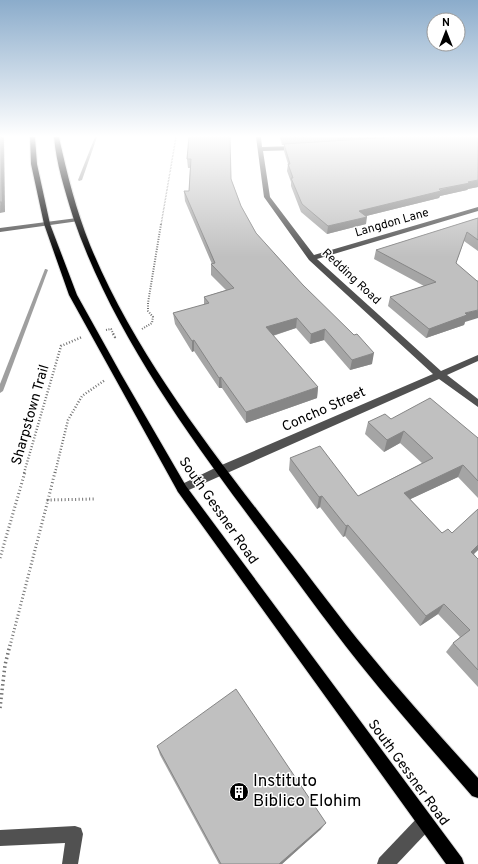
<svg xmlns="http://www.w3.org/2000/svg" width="478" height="864" font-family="Overpass,sans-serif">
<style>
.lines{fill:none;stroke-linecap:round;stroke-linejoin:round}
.stream{fill:#9f9f9f;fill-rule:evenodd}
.major-casing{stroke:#dbdbdb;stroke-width:2}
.path-far4{stroke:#737373;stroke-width:1.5;stroke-dasharray:0.5 1;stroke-linecap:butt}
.path-far3{stroke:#737373;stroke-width:2;stroke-dasharray:1 1.5;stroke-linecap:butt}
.path-far2{stroke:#737373;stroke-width:2.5;stroke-dasharray:1 2;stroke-linecap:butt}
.path-far1{stroke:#737373;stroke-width:3;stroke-dasharray:1 2.5;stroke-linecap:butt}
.path{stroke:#737373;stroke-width:3.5;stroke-dasharray:1.5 3;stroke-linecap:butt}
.minor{fill:#515151;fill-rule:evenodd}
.major{fill:#000;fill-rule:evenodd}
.wall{fill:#a5a5a5}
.shaded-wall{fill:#868686}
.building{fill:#c0c0c0;stroke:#868686}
.labels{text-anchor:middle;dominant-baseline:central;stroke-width:3;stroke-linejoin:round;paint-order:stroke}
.far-street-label{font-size:12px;fill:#000;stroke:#fff}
.street-label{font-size:14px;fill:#000;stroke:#fff}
.near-poi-label{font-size:17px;fill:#000;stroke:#fff;text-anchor:start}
</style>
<rect width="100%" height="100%" fill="#fff"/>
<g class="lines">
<!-- stream -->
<g class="stream">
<path d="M95,137H97L82,180L79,181L78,180Z"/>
<path d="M45,269H46L48,270L3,391L0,393V384Z"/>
</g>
<defs>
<g id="major">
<path d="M30,137H35L37,164L50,224L77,295L121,374L186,486L462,858L464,864H446L178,492L69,295L44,224L31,164Z"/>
<path d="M54,137H59C67,174 76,210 90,245C135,354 210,449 282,542C311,578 338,616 368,652C403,695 441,737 478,778V798L472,796C434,752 395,708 359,663C324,619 292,574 259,530C187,433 113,333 73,217C65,191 56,163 54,137Z"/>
</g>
</defs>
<!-- major casing -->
<use href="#major" class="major-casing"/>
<!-- path-far4 -->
<path class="path-far4" d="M161,225L176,137"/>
<!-- path-far3 -->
<g class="path-far3">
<path d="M142,329L152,323L153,317L148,311V303L161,224"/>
<path d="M106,330L111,329L114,335"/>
</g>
<!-- path-far2 -->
<g class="path-far2">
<path d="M113,334L115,337L116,336"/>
<path d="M24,473L61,346L82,337"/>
<path d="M55,473L68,420L82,396L105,380"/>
</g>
<!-- path-far1 -->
<g class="path-far1">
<path d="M55,472L48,500L94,499"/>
<path d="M0,558L25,472"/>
<path d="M10,646L48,500"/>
</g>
<!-- path -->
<path class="path" d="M0,708L5,665L10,645"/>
<!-- minor -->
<g class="minor">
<path d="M256,137H261L262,147L297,146L300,148L297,150L263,151L270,197L314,255L478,207V211L317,259L441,371L478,355V361L447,375L478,399V407L439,379L182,493L178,492L177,489L178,486L217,467L433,374L309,260L264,197Z"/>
<path d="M77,218L79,219V221L0,232V228Z"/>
<path d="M425,814L431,816L433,822L431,828L397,864H377L379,858L419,816Z"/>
<path d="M75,826L81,828L83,834L78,864H62L65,843L0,846V830Z"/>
</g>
<!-- major -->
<use href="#major" class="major"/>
</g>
<!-- wall -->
<g class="wall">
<path d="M189,137L231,179L241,206L256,233L372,364L350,370L324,340L310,344L296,328L273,336L318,387L317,398L246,423L222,388H219L194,351L192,352L175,324L173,313L204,305V297L226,290L211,275V264H212L185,201L184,191H189L190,168H188L187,159Z"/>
<path d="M280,137H478V187L468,189L467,190L440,196L439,198L366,216V224L327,234L301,212L291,186V182L287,171L288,164L284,151V145H282Z"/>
<path d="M478,218V251L464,241L456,263L465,322L464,325L426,338L388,306L390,297L424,286L374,259L376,250Z"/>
<path d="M391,419L478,438V498L458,477L410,499L442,533H452L478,509V550L474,554L478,559V687L446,652L453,643L460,637L438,614L420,626L345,536L343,537L320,507L317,509L289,470L290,458L358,496L422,463L400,443L384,452L365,434L368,422Z"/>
<path d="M157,746L321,829L282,864H219L160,755Z"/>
</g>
<!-- shaded-wall -->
<g class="shaded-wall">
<path d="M1,137H4L5,212L0,213Z"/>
<path d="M338,137H397L337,142Z"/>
<path d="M478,180V187L468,189L467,190L440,196L439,198L358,218L359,211Z"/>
<path d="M367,217L366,224L327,234L328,226Z"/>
<path d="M478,310V318L465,322L464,325L426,338L429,329L465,313Z"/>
<path d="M297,318L296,328L265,338L266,327Z"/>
<path d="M325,329L324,340L310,344L311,334Z"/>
<path d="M194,340V351L192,352V341Z"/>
<path d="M374,353L372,364L350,370L352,360Z"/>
<path d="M221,377L222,388H219V378Z"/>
<path d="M318,387L317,398L246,423V412Z"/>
<path d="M404,431L400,443L384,452L387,440Z"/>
<path d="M463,465L458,477L400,504L404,493Z"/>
<path d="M322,496L320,507L317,509L319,497Z"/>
<path d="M348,525L345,536L343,537L346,526Z"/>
<path d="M478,545V550L465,562L471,552Z"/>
<path d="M444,604L438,614L420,626L426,616Z"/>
<path d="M326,823L321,829L282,864H279Z"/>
</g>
<!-- building -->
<g class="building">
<path d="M0,137H1L2,202H0Z"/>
<path d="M189,137H230L231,179L241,206L256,233L303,285L354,335L357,334L374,353L352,360L325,329L311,334L297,318L266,327L318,387L246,412L221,377L219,378L194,340L192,341L173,313L209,303L204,297L234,288L211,264L215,263L184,191H189L191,159H187Z"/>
<path d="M282,137H312L283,138Z"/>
<path d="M396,137H478V180L468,182L470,183L439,189L441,191L359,211L367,217L328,226L302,204L291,178H293L288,164H290L284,144Z"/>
<path d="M478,218V240L467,232L456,263L477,281H478V310L465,313L467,315L429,329L390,297L436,282L376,250Z"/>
<path d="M430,398L478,438V481L463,465L404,493L442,533L448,529L452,533L478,509V545L471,552L478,559V670L453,643L470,630L444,604L426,616L348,525L346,526L322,496L319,497L290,458L320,446L358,496L433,458L404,431L387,440L368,422L385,414L391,419Z"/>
<path d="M236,689L326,823L279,864H221L157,746Z"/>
</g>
<!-- sky -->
<linearGradient id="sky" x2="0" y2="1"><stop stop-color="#8baccb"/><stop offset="0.53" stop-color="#fff"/><stop offset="1" stop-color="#fff" stop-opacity="0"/></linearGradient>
<rect width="478" height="257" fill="url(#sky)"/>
<!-- icons -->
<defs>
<symbol id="building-disc" viewBox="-11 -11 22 22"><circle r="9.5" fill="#000" stroke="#fff"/><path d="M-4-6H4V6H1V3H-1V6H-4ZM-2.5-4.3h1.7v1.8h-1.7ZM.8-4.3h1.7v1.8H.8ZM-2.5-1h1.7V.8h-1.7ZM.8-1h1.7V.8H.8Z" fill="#fff"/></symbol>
</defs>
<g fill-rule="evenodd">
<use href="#building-disc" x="228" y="781" width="22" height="22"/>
</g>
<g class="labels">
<!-- far-street labels -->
<g class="far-street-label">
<text transform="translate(392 223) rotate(-16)">Langdon Lane</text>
<text transform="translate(351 277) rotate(43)">Redding Road</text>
</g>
<!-- street labels -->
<g class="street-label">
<text transform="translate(324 410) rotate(-24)">Concho Street</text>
<text transform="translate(31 415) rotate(-74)">Sharpstown Trail</text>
<text transform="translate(218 511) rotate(55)">South Gessner Road</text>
<text transform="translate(408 773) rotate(54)">South Gessner Road</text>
</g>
<!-- near-poi labels -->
<g class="near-poi-label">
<text x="253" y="782">Instituto<tspan x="253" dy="20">Biblico Elohim</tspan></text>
</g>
</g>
<!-- north arrow -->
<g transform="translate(446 32)"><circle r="19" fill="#ffffff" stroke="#999999"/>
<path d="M0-3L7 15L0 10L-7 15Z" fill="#000000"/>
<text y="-6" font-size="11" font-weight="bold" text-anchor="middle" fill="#000000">N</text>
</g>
</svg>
